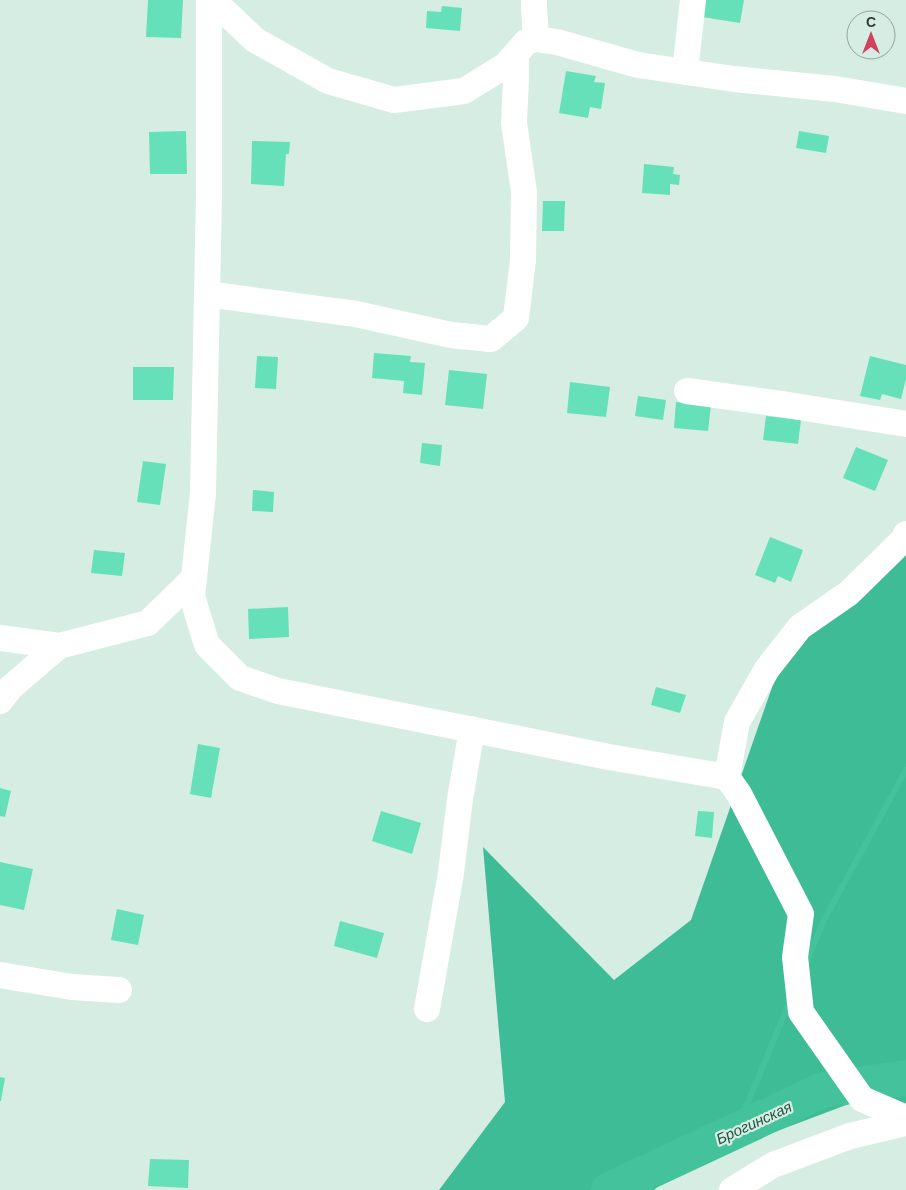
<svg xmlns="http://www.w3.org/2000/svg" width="906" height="1190" font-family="'Work Sans',sans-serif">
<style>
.forest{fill:#3dbc96}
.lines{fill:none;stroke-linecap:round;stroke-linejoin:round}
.stream{stroke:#44c29b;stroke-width:6}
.river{stroke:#44c29b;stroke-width:36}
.building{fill:#66e0b8}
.minor{stroke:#fff;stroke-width:26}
.labels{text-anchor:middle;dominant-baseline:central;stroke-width:4.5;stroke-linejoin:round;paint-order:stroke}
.water-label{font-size:15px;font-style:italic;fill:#1f5241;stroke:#d6ede3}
</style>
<rect width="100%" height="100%" fill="#d6ede3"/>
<!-- forest -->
<path class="forest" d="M906,527V1109L862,1099L677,1169L654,1190H439L505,1102L483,847L614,980L691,920L786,647Z"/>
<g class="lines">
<!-- stream -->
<g class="stream">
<path d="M806,964L823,922L906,770"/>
<path d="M736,1131L790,1001"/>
</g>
<!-- river -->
<path class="river" d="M609,1190L823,1090L906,1078"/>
</g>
<!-- building -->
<g class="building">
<path d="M148,0H183L181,38L146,37Z"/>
<path d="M699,0H744L740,23L696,16Z"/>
<path d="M442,6L462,8L460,31L426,28L427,11L441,12Z"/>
<path d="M566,71L596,76L594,82L605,83L601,109L590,107L588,118L559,113Z"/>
<path d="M186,131L187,174H150L149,132Z"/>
<path d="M799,131L829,136L826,153L796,148Z"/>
<path d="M252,141L290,142L289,154H286L284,186L251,184Z"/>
<path d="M644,164L674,167L673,174L680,175L679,185L670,184V195L642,193Z"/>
<path d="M543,201H565L564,231H542Z"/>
<path d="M374,353L411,356L410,362L425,363L422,395L403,393L404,381L372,378Z"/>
<path d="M257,356L278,357L276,389L255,388Z"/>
<path d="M870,356L906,365V379L901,399L882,394L880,400L860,396Z"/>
<path d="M133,367H174L173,400H133Z"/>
<path d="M449,370L487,374L483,409L445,405Z"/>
<path d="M570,382L610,387L606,417L567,413Z"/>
<path d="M638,396L666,400L663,420L635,416Z"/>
<path d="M676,402L711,405L708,431L674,428Z"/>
<path d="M766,416L801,420L798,444L763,440Z"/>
<path d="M422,443L442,445L440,466L420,463Z"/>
<path d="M856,447L888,460L875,491L843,478Z"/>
<path d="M143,461L166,464L160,505L137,502Z"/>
<path d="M253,490L274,492L273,512L252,511Z"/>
<path d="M770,537L803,550L791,582L778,576L775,583L755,575Z"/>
<path d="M94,550L125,553L122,576L91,573Z"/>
<path d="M288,607L289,637L249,639L248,609Z"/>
<path d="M656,687L686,695L680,713L651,705Z"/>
<path d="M198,744L220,748L211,798L190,794Z"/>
<path d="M0,788L11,791L5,817L0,816Z"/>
<path d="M381,811L421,823L412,854L372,841Z"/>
<path d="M698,811L714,812L712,838L695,836Z"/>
<path d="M0,862L33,869L24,910L0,905Z"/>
<path d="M117,909L144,915L138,945L111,940Z"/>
<path d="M340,921L384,933L377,958L334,946Z"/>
<path d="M0,1077L5,1078L1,1101H0Z"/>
<path d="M150,1159L189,1160L188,1188L148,1186Z"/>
</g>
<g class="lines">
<!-- minor -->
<g class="minor">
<path d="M209,0V195L203,493L192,596L207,645L240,678L278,691L609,757L727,777"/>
<path d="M213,0L255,40L328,81L394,100L464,91L506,65L526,42L536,39L557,42L638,65L734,79L835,89L906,101"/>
<path d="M534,0V7L536,39"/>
<path d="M685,72L693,0"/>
<path d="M207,294L356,314L451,335L491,339L516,318L523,260L524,192L514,123L516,79V54"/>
<path d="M687,391L781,404L906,424"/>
<path d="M906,534L903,540L849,593L800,627L767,669L737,722L727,777L739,794L801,914L795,957L801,1012L862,1099L906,1118"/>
<path d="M0,638L59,646L148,623L194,578"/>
<path d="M0,701L10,688L59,646"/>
<path d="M0,975L72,987L119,990"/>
<path d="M427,1009L451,873L460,799L472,729"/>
<path d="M732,1190L773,1165L850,1136L906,1123"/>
</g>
</g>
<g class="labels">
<!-- water labels -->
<g class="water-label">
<text transform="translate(754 1123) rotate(-25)">Брогинская</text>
</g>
</g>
<!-- north arrow -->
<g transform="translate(871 35)"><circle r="24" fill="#d6ede3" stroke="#94a59e"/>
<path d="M0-4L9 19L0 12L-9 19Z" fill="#d2425d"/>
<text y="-8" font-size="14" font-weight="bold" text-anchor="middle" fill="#313a36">С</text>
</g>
</svg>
